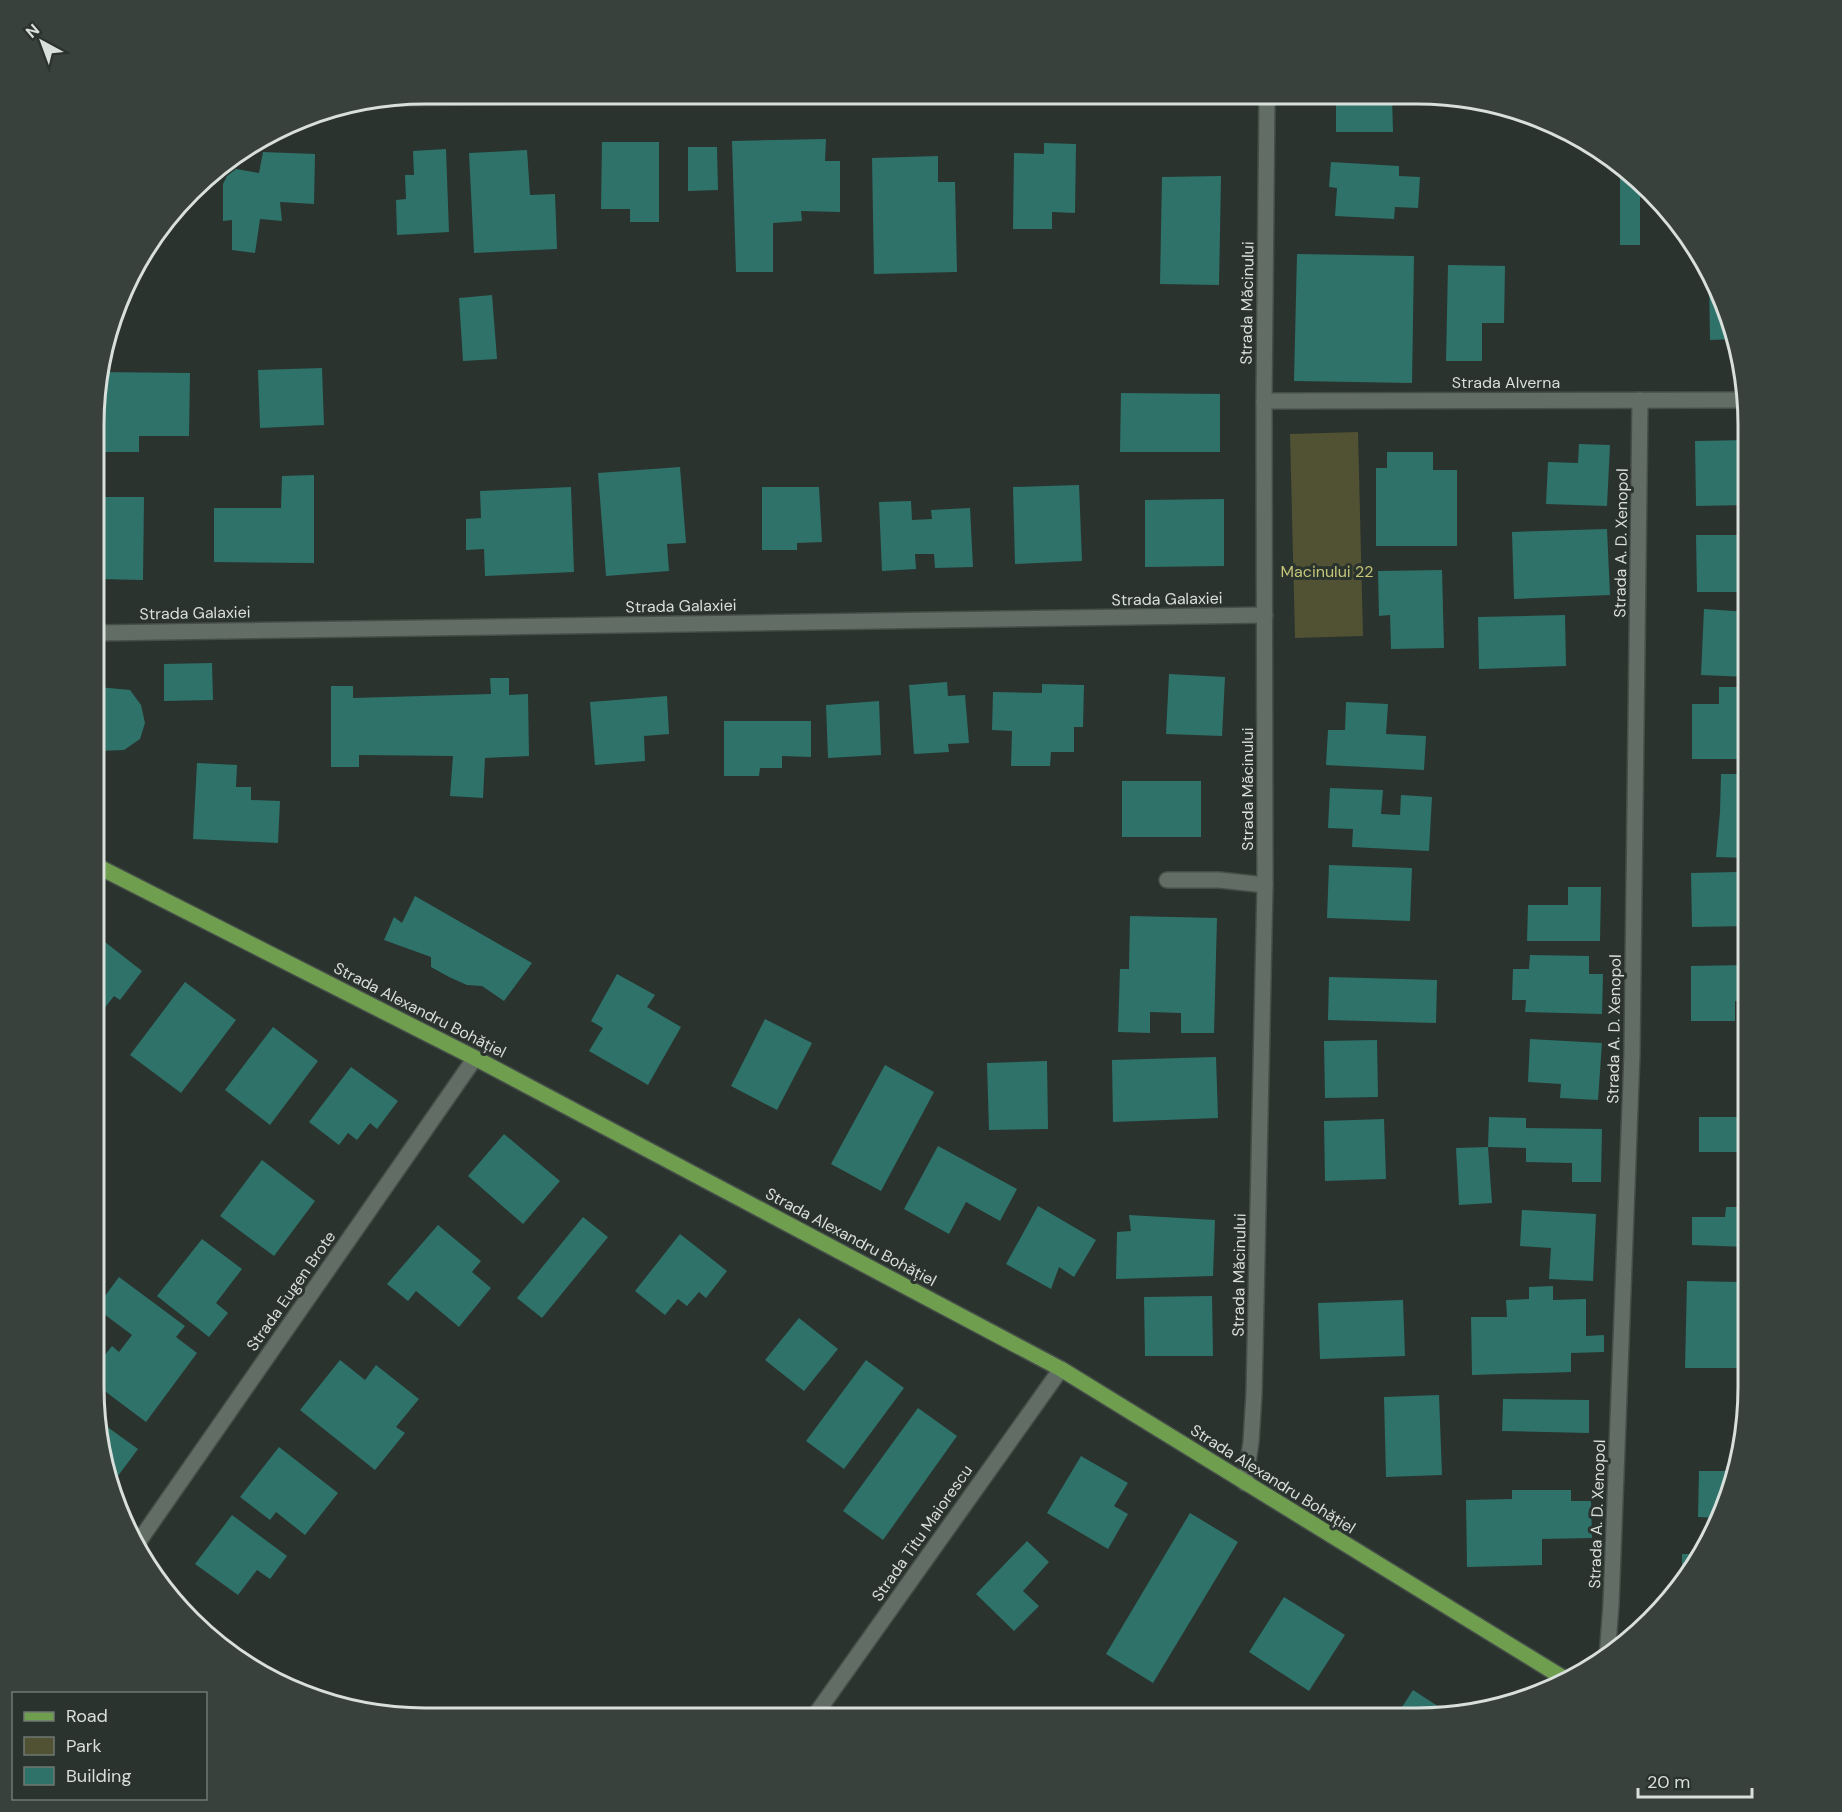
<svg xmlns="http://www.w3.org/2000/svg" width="1842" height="1812" font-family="'DM Sans',sans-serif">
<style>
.green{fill:#515133}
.building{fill:#2e726a}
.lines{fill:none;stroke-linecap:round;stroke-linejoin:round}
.minor-casing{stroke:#464e49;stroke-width:18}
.major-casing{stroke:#464e49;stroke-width:18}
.minor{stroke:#626d66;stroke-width:15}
.major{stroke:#6f9e4f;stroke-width:15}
.labels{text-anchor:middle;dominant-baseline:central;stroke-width:6;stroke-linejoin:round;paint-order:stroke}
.street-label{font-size:16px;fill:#d9dfdb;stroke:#2a332e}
.park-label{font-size:16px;fill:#c5c578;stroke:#2a332e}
.rim{fill:none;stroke:#d9dfdb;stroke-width:3}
</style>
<rect width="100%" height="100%" fill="#2a332e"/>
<!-- green -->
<path class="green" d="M1358,432L1363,636L1295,638L1290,434Z"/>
<!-- building -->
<g class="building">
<path d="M1336,95L1392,96L1393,132H1336Z"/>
<path d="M826,139L825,161H840V212L801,211L802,221L773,223V272H736L732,141Z"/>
<path d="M602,142H659V222H630V209H601Z"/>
<path d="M1044,143L1076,144L1075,213L1052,212V229H1013L1014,153L1044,154Z"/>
<path d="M688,147H717L718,190L688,191Z"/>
<path d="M446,149L449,232L397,235L396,200L406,199L405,175H414L413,151Z"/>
<path d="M527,150L530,195L555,194L557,249L474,253L469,153Z"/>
<path d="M263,152L315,154L314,204L280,202L282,221L260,219L255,253L232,250V220L223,221V184L227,176L236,169L259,173Z"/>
<path d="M938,156V182H955L957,272L874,274L872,158Z"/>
<path d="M1331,162L1399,166V176L1420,177L1418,208L1395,207L1394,219L1335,216L1337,188L1329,187Z"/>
<path d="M1620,170L1644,191H1640V245H1620Z"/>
<path d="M1221,176L1219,285L1160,284L1162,177Z"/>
<path d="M1297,254L1414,256L1412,383L1294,381Z"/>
<path d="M1448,265L1505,266L1504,323H1482V361H1446Z"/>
<path d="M1709,276L1731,318L1736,339L1710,340Z"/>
<path d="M492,295L497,359L463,361L459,298Z"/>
<path d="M322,368L324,425L260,428L258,370Z"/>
<path d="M99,372L190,373L189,436H139V452H99Z"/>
<path d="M1121,393L1220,394V452H1120Z"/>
<path d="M1748,440V505L1696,506L1695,441Z"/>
<path d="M1579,444L1610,445L1607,506L1546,504L1548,462L1578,463Z"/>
<path d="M1387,452H1433V470H1457V546H1376V468H1387Z"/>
<path d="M680,467L686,543L667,544L669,571L606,576L598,473Z"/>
<path d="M314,475V563L214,562V508H281L282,476Z"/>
<path d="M1079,485L1082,561L1015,564L1013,487Z"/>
<path d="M571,487L574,572L485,576L484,549L466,550V519L481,518L480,491Z"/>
<path d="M762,487H819L822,542L797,543V550H762Z"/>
<path d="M99,497H144L143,580L98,579Z"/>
<path d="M1224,499V566L1145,567V500Z"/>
<path d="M911,501L912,520L932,519L931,510L970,508L973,567L935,568L934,554H915L916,569L882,571L879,502Z"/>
<path d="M1607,529L1610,595L1514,599L1512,532Z"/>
<path d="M1696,535H1748V592H1697Z"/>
<path d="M1442,570L1444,648L1391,649L1390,615L1379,616L1378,571Z"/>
<path d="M1704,609L1748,612V677L1701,675Z"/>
<path d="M1565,615L1566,666L1479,669L1478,617Z"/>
<path d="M212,663L213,700L164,701V664Z"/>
<path d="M1169,674L1225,677L1222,736L1166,734Z"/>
<path d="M490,678H509V695L528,694L529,756L485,758L483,798L450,796L453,756L359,755V767H331V686H353V698L491,694Z"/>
<path d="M947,682L948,696L965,695L969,743L948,744L949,752L914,754L909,685Z"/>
<path d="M1042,684L1084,685L1083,727H1074V752H1051L1050,766H1011L1012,731L992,730L993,692L1042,693Z"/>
<path d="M98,687L130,690L141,705L145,723L140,739L124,750L97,751Z"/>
<path d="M1719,687H1748V759H1692V704H1719Z"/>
<path d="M667,696L669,734L644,736L645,761L595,765L590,702Z"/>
<path d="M879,701L881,755L828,758L826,705Z"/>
<path d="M1346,702L1388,704L1386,734L1426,736L1424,770L1326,765L1328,730H1345Z"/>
<path d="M724,721H811V757L782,756V768H760L759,776H724Z"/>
<path d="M197,763L237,765L236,787H251V800L280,801L278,843L193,839Z"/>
<path d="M1721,774H1748V858L1716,857L1720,812Z"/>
<rect x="1122" y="781" width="79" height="56"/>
<path d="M1330,788L1383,790L1381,814L1400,815L1401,795L1432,797L1429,851L1352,847L1353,829L1328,828Z"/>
<path d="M1329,865L1412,868L1410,921L1327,918Z"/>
<path d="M1738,872V900H1748V926L1692,927L1691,873Z"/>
<path d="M1568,887H1601L1600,941H1527L1528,905H1568Z"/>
<path d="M415,896L532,963L504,1001L482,986L467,985L449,977L431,967V957L384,940L394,917L402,923Z"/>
<path d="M1130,916L1217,918L1214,1033H1181V1013L1150,1012V1033L1118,1032L1120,969H1129Z"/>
<path d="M96,935L142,971L120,1000L114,996L96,1019Z"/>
<path d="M1530,955L1589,956V974H1603L1602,1014L1525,1012L1526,1000H1512L1513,969H1529Z"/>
<path d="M1748,965V1001H1735V1021H1691V966Z"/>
<path d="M617,974L655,995L647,1007L681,1027L648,1085L589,1051L603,1028L591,1021Z"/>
<path d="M1329,977L1437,980L1436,1023L1328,1020Z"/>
<path d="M185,982L236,1020L181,1093L130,1055Z"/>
<path d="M765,1019L812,1043L777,1110L731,1086Z"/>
<path d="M273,1027L318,1061L270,1125L225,1090Z"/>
<path d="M1530,1039L1602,1043L1598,1100L1560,1098L1561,1084L1528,1082Z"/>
<path d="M1377,1040L1378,1097L1325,1098L1324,1041Z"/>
<path d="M1216,1057L1218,1118L1113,1122L1112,1060Z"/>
<path d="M1047,1061L1048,1129L989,1130L987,1063Z"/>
<path d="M885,1065L934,1092L881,1191L831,1164Z"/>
<path d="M351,1067L398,1101L377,1129L370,1123L357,1140L348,1133L339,1145L309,1122Z"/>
<path d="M1489,1117L1526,1118V1128L1602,1129L1601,1182H1572V1163L1526,1162V1148L1488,1147Z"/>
<rect x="1699" y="1117" width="49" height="35"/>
<path d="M1384,1119L1386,1179L1325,1181L1324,1121Z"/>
<path d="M504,1134L560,1181L523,1224L468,1176Z"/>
<path d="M938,1146L1017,1189L1000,1221L966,1202L949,1234L904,1209Z"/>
<path d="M1488,1147L1492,1203L1459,1205L1456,1148Z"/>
<path d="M262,1160L315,1201L274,1256L220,1216Z"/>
<path d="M1038,1206L1096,1240L1074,1277L1059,1267L1051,1289L1006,1264Z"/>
<path d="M1726,1207H1748V1247L1692,1245V1217H1725Z"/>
<path d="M1522,1210L1596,1214L1593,1281L1549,1279L1551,1248L1520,1246Z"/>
<path d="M1129,1215L1215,1220L1213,1276L1116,1279L1117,1232L1131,1231Z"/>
<path d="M583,1217L608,1237L542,1318L517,1298Z"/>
<path d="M438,1225L481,1261L472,1272L491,1288L459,1327L416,1291L408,1301L387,1284Z"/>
<path d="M680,1234L727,1271L706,1298L699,1292L687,1306L678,1299L665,1315L635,1291Z"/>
<path d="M202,1239L242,1269L216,1303L228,1313L209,1337L157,1296Z"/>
<path d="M119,1277L185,1326L176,1337L197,1353L146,1422L94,1383V1369L112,1346L119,1352L132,1335L96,1308Z"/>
<path d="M1687,1281L1740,1282L1739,1297H1748V1368H1685Z"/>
<path d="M1553,1286V1300L1586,1299V1336L1604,1335V1352L1571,1353V1372L1472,1375L1471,1317H1507L1506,1300L1529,1299V1287Z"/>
<path d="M1212,1296L1213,1356H1145L1144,1297Z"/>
<path d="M1403,1300L1405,1356L1320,1359L1318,1303Z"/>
<path d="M799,1318L838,1349L804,1391L765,1360Z"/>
<path d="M340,1360L365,1380L376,1365L419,1399L396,1427L405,1433L375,1470L300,1410Z"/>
<path d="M866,1360L904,1388L844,1469L806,1441Z"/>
<path d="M1439,1395L1442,1475L1386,1477L1384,1397Z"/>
<path d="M1503,1399L1589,1400V1433L1502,1431Z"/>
<path d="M918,1408L957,1436L883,1540L843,1511Z"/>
<path d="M95,1418L138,1449L109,1488Z"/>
<path d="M279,1447L338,1493L305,1535L276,1512L270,1520L240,1497Z"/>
<path d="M1081,1456L1128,1483L1114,1506L1128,1514L1108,1549L1047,1513Z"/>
<path d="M1699,1471H1732L1719,1518L1698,1517Z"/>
<path d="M1512,1490H1571V1501H1591L1592,1538L1542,1539V1565L1467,1567L1466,1500L1512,1499Z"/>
<path d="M1190,1513L1238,1542L1153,1683L1106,1654Z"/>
<path d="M232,1515L287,1556L270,1579L257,1570L238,1595L195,1564Z"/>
<path d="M1027,1541L1049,1562L1023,1591L1039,1606L1014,1631L976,1594Z"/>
<path d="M1682,1554H1701L1682,1584Z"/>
<path d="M1284,1597L1345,1635L1309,1691L1249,1652Z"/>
<path d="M199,1615L255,1666L253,1668L206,1637L192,1622Z"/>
<path d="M1413,1690L1453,1716L1439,1718H1395Z"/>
<path d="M905,1709L916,1718H898Z"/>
<path d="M1379,1709L1393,1718H1373Z"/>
</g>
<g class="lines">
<defs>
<g id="minor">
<path d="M395,98L612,94"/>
<path d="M1264,401L1748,400"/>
<path d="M98,633L1265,615"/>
<path d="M1167,880H1219L1265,885"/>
<path d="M1245,1483L1251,1442L1254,1394L1265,885L1264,401L1267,95"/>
<path d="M137,1544L475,1058"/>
<path d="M1607,1657L1611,1605L1632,1054L1640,400"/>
<path d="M813,1718L1061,1369"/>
</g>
<path id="major" d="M97,866L475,1058L1061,1369L1565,1679"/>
</defs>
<!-- minor casing -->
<use href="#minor" class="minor-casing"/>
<!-- major casing -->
<use href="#major" class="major-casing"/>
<!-- minor -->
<use href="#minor" class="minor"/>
<!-- major -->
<use href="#major" class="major"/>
</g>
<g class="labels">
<!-- street labels -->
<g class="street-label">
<text transform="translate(1247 303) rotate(-89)">Strada Măcinului</text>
<text x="1506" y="382">Strada Alverna</text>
<text transform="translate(1621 543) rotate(-89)">Strada A. D. Xenopol</text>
<text transform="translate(1167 599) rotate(-1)">Strada Galaxiei</text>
<text transform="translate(681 606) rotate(-1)">Strada Galaxiei</text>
<text transform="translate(195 613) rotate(-1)">Strada Galaxiei</text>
<text transform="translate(1247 789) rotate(-90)">Strada Măcinului</text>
<text transform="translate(420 1010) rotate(27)">Strada Alexandru Bohățiel</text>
<text transform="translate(1614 1029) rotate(-89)">Strada A. D. Xenopol</text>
<text transform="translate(851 1237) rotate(28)">Strada Alexandru Bohățiel</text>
<text transform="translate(1239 1275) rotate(-89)">Strada Măcinului</text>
<text transform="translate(291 1291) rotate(-55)">Strada Eugen Brote</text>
<text transform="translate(1273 1479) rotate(32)">Strada Alexandru Bohățiel</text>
<text transform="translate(1597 1514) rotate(-88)">Strada A. D. Xenopol</text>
<text transform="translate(922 1533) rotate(-55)">Strada Titu Maiorescu</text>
</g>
<!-- park labels -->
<g class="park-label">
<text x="1327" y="571">Macinului 22</text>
</g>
</g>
<!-- crop -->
<path d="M0 0H1842V1812H0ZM425 104H1417A321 321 0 0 1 1738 425V1387A321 321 0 0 1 1417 1708H425A321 321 0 0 1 104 1387V425A321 321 0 0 1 425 104Z" fill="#38413c" fill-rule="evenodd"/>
<path class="rim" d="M425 104H1417A321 321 0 0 1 1738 425V1387A321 321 0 0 1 1417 1708H425A321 321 0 0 1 104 1387V425A321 321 0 0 1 425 104Z"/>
<!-- legend -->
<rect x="12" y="1692" width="195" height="108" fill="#2a332e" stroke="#707873" stroke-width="1.5"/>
<rect x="24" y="1712" width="30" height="9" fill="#6f9e4f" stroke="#707873" stroke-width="1.5"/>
<text x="66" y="1722" font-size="18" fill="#d9dfdb">Road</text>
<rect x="24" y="1737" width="30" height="18" fill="#515133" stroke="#707873" stroke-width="1.5"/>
<text x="66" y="1752" font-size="18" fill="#d9dfdb">Park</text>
<rect x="24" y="1767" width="30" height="18" fill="#2e726a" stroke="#707873" stroke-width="1.5"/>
<text x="66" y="1782" font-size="18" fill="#d9dfdb">Building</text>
<!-- north arrow -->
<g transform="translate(42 42) rotate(319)" stroke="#2a332e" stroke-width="4.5" paint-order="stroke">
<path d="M0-4.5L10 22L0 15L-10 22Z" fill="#d9dfdb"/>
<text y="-9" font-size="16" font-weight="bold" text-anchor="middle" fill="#d9dfdb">N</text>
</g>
<!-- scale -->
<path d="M1638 1788v9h114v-9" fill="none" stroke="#d9dfdb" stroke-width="3"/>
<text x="1647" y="1788" font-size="18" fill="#d9dfdb" stroke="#2a332e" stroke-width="4.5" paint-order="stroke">20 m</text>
</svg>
